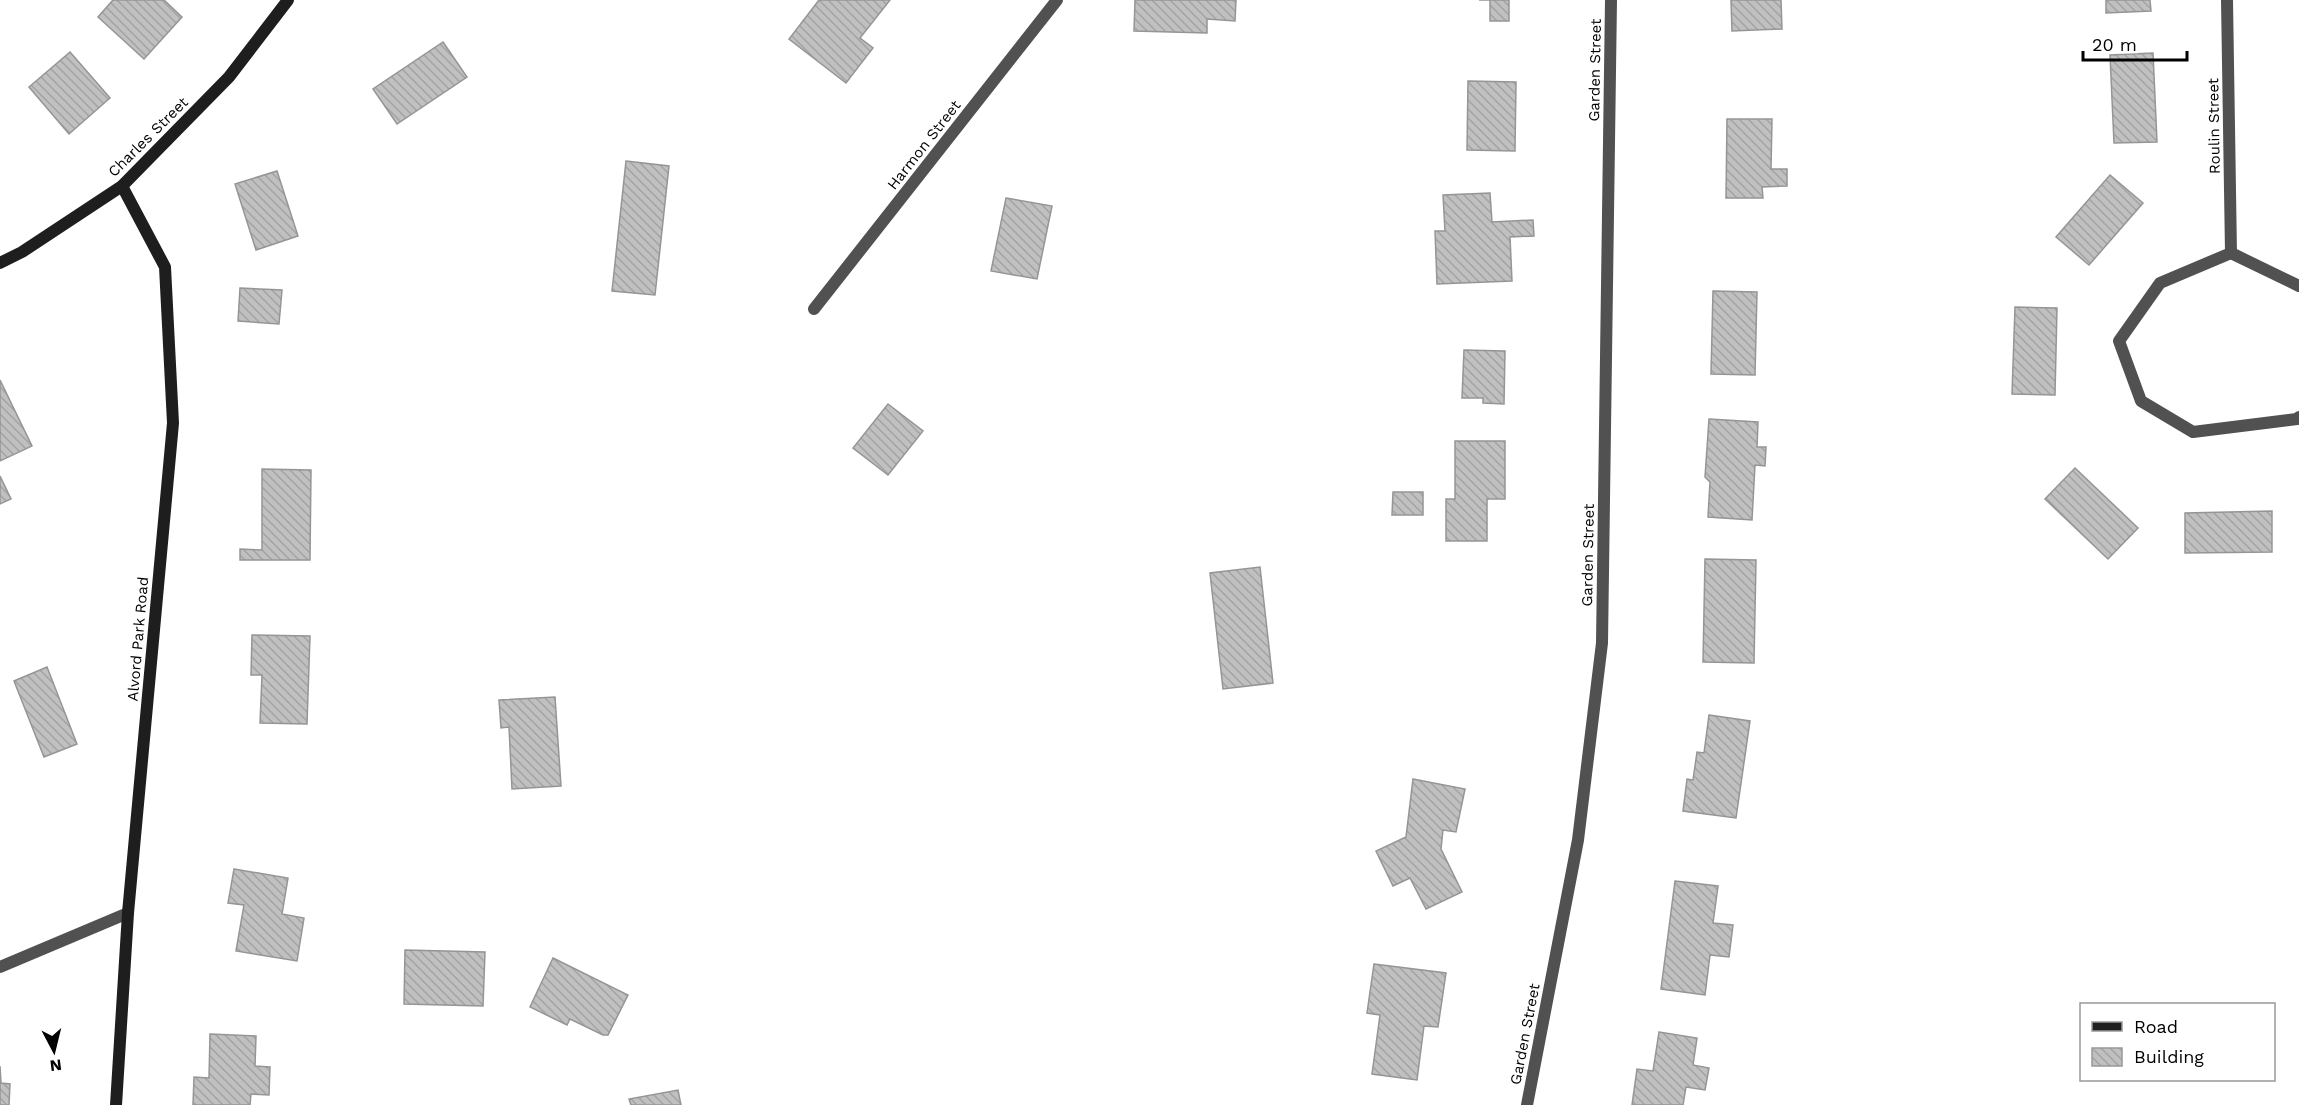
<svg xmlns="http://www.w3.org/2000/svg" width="2299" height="1105" font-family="'Work Sans',sans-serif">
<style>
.building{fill:url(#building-back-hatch);stroke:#959595;stroke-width:1.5}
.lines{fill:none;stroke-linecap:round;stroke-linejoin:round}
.street{stroke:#515151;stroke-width:12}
.secondary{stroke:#1e1e1e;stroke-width:12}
.labels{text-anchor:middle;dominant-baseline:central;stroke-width:5;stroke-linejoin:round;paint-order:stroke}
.street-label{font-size:15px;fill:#000;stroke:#fff}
</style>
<defs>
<pattern id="building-back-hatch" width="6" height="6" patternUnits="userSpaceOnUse" patternTransform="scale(1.5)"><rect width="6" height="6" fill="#c0c0c0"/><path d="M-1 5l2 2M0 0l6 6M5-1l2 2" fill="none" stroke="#a3a3a3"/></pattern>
</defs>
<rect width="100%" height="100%" fill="#fff"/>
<!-- building -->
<g class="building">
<path d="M113,0H164L182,17L144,59L98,17Z"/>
<path d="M819,0H890L860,38L873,48L846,83L789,39Z"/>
<path d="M1135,0H1236L1235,21L1207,19V33L1134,31Z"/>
<path d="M1479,0H1509V21H1490V0Z"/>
<path d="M1731,0H1781L1782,29L1732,31Z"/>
<path d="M2106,0H2150L2151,11L2106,13Z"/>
<path d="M443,42L467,77L397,124L373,89Z"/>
<path d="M70,52L110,98L69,134L29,87Z"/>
<path d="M2153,53L2157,142L2114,143L2110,55Z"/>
<path d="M1468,81L1516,82L1515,151L1467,150Z"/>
<path d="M1727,119H1772L1771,169H1787V186L1762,187L1763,198H1726Z"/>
<path d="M626,161L669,166L655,295L612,291Z"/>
<path d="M277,171L298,236L256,250L235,184Z"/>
<path d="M2110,175L2143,203L2089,265L2056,237Z"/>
<path d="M1490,193L1492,222L1533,220L1534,236L1510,237L1512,281L1437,284L1435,231H1445L1443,195Z"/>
<path d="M1006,198L1052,206L1037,279L991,271Z"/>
<path d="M240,288L282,290L279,324L238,321Z"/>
<path d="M1713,291L1757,292L1755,375L1711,374Z"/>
<path d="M2015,307L2057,308L2055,395L2012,394Z"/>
<path d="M1464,350L1505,351L1504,404L1483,403V398H1462Z"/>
<path d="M0,380L32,446L0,461Z"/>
<path d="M888,404L923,431L888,475L853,448Z"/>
<path d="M1709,419L1758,422L1757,447H1766L1765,466L1755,465L1752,520L1708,517L1710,482L1705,477Z"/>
<path d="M1455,441H1505V499H1487V541H1446V499H1455Z"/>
<path d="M2075,468L2138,528L2108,559L2045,499Z"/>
<path d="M262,469L311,470L310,560H240V549L262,550Z"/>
<path d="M0,476L11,499L0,504Z"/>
<path d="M1393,492H1423V515H1392Z"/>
<path d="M2272,511V552L2185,553V513Z"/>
<path d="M1705,559L1756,560L1754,663L1703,662Z"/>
<path d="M1260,567L1273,683L1223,689L1210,573Z"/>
<path d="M252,635L310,636L307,724L260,723L262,675H251Z"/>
<path d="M47,667L77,744L44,757L14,681Z"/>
<path d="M555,697L561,786L512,789L509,727L501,728L499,700Z"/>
<path d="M1709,715L1750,721L1736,818L1683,811L1687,779L1693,780L1697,752L1704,753Z"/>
<path d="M1413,779L1465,789L1456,832L1443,830L1441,849L1462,892L1426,909L1410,878L1393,886L1376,851L1406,837Z"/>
<path d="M234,869L288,878L282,914L304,918L297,961L236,951L244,905L228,903Z"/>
<path d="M1675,881L1718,886L1713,923L1733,925L1729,957L1710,955L1705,995L1661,989Z"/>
<path d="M405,950L485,952L483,1006L404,1004Z"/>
<path d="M553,958L628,995L608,1035H603L570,1019L567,1025L530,1007Z"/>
<path d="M1374,964L1446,973L1438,1027L1424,1026L1417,1080L1372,1074L1380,1015L1367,1013Z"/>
<path d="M1659,1032L1697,1038L1693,1065L1709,1068L1705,1090L1686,1087L1683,1105H1632L1637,1069L1653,1071Z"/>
<path d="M210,1034L256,1036L255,1066L270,1067L269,1095L251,1094L250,1105H193L194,1077L209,1078Z"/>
<path d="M0,1066L1,1083L10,1084L9,1105H0Z"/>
<path d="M678,1090L681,1105H631L629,1099Z"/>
</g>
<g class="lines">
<!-- street -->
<g class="street">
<path d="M2227,0L2231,253"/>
<path d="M2231,253L2160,283L2119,341L2141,401L2193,432L2297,419L2299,417"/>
<path d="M2231,253L2299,286"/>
<path d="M814,309L1057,0"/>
<path d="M0,967L128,913"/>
<path d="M1527,1105L1578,840L1602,643L1611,0"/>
</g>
<!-- secondary -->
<g class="secondary">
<path d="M0,263L22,252L122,186L229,77L288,0"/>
<path d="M116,1105L128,913L173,423L165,267L122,186"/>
</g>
</g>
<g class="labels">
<!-- street labels -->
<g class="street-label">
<text transform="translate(1595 70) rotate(-89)">Garden Street</text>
<text transform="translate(2214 126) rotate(-91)">Roulin Street</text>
<text transform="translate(148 137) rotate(-45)">Charles Street</text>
<text transform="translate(924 145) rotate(-52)">Harmon Street</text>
<text transform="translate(1588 555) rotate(-89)">Garden Street</text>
<text transform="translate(138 639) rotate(-85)">Alvord Park Road</text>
<text transform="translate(1525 1034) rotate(-79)">Garden Street</text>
</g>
</g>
<!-- legend -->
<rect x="2080" y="1003" width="195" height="78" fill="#ffffff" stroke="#999999" stroke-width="1.5"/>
<rect x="2092" y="1022" width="30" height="9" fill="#1e1e1e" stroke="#999999" stroke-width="1.5"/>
<text x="2134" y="1033" font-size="18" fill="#000000">Road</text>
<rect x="2092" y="1048" width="30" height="18" fill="url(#building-back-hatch)" stroke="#999999" stroke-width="1.5"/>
<text x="2134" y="1063" font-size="18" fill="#000000">Building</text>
<!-- north arrow -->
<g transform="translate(54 1051) rotate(173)" stroke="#ffffff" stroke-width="4.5" paint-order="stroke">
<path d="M0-4.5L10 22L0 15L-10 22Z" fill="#000000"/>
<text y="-9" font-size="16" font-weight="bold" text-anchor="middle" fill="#000000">N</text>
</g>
<!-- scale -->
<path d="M2083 51v9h104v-9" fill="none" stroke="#000000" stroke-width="3"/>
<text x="2092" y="51" font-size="18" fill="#000000" stroke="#ffffff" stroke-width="4.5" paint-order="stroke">20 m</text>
</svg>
